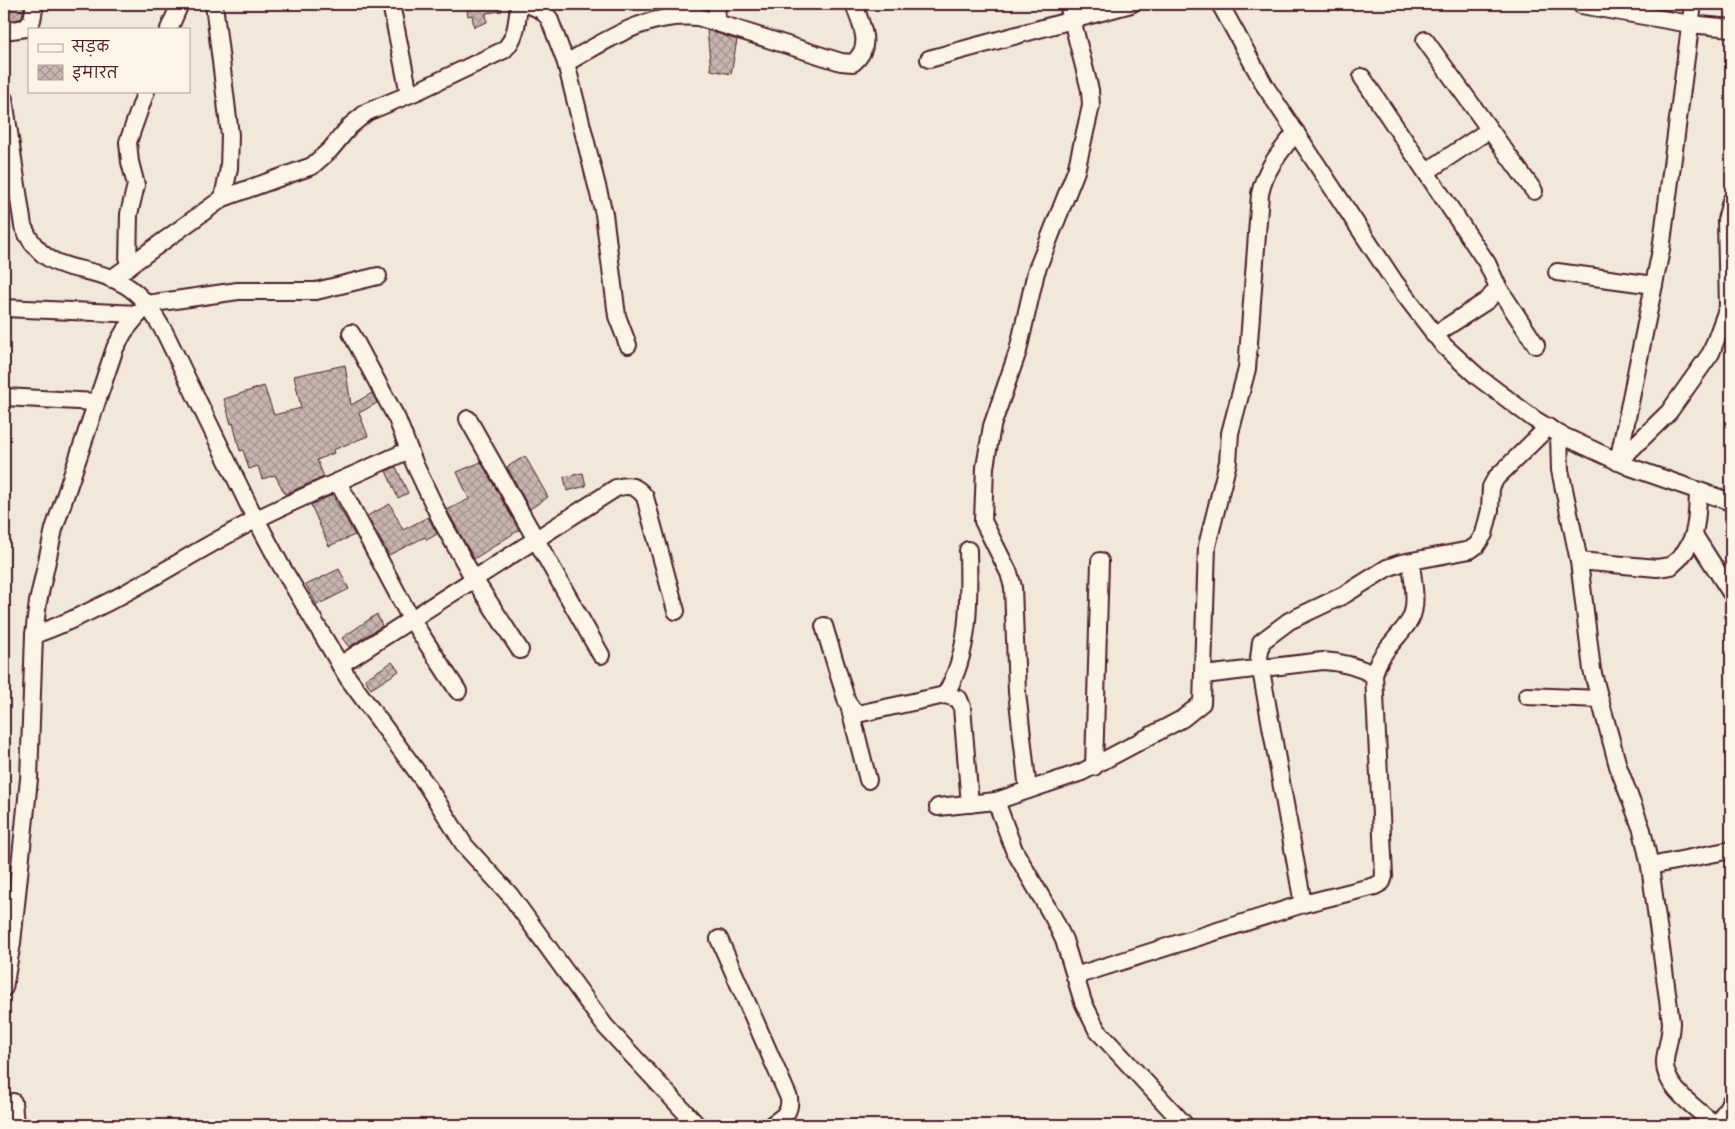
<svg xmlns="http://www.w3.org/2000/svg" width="1735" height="1129" font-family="Sriracha,'Playpen Sans Deva',sans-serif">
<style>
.building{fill:url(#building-cross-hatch);stroke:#4a1f2b}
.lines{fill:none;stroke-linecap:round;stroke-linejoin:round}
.street-casing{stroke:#4a1f2b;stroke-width:20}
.street{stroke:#fcf5e5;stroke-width:16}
</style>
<defs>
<pattern id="building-cross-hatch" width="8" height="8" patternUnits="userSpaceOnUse" patternTransform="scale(1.25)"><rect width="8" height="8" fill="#c7b6af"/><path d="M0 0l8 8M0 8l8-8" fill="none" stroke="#a4938f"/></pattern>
</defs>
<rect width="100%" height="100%" fill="#f1e8da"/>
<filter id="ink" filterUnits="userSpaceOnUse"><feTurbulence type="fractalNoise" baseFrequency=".02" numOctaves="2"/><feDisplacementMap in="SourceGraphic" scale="10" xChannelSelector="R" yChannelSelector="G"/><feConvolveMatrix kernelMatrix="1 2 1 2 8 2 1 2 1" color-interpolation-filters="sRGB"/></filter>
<g filter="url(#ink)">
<!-- building -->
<g class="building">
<path d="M4,4H25L21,19L4,21Z"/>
<path d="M466,4H501L502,11L486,13L487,22L474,27L472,15L468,16Z"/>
<path d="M707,30L737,40L731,74L711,70Z"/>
<path d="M345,365L351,405L372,393L377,403L359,413L368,436L333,450L334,453L317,460L324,477L285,494L275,475L262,479L258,466L249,469L243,450L240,451L233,423L231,424L224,399L264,386L274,415L301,408L294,376Z"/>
<path d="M525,456L548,497L530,509L507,467Z"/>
<path d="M481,462L519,530L474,559L447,510L469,499L457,472Z"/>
<path d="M396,467L408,493L398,498L386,471Z"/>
<path d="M583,473L586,486L567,491L564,477Z"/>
<path d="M332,495L355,535L329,546L311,505Z"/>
<path d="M390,504L403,530L428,517L437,534L427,540L425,537L389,555L367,516Z"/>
<path d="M339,569L349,589L317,605L306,585Z"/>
<path d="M377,614L382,626L349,647L342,638Z"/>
<path d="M392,662L399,671L371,689L365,679Z"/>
</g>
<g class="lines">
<defs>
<g id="street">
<path d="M214,4L230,135L229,168L223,198"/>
<path d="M391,4L409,94"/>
<path d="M527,4L541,10L549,18L566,63L604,214L617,316L628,345"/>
<path d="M1220,4L1265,86L1394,281L1443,345L1478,377L1534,419L1559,434L1630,467L1731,502"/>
<path d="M1581,5L1690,24L1731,28"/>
<path d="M716,22L717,4"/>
<path d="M169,29L180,4"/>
<path d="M4,31L26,28L32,20L35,4"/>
<path d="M1425,40L1534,191"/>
<path d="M929,59L1131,4"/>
<path d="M566,63C609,39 647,12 698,17L841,62L853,63C874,45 861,26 854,4"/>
<path d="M1362,77L1487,263L1498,287L1488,300L1434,335"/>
<path d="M4,99L23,226C46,279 85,261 125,285C144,296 154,315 165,333L251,510L280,564L348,678L426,784L465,846L510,895L605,1026L697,1125"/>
<path d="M1426,172L1489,130"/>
<path d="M128,267L129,214L136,185L130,162L128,142L146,91"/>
<path d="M1557,272L1654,285"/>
<path d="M111,279L223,198L312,166L330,150L350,126L367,112L420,90L504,50C517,37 517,22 519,4"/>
<path d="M1498,287L1536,345"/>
<path d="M4,308L139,314"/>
<path d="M351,333L397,419L415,465L442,522L474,579L520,650"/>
<path d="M4,397L96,402"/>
<path d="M468,419L601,655"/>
<path d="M1559,434L1560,470L1579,561L1592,670L1618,766L1642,830L1650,866L1671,1022C1671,1036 1666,1048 1665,1061C1663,1088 1698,1109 1715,1125"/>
<path d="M1618,462L1661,250L1693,4"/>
<path d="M1618,462L1669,412L1711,353L1728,307L1726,220L1731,201"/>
<path d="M338,482L411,619L458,691"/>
<path d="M1694,535L1731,593"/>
<path d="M1579,561L1657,568L1671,566C1698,544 1697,522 1698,491"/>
<path d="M824,626L847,702L855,713H862L945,695L959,699L962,707L970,804"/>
<path d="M34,635C115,606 182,557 257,519C307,494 359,473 409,450"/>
<path d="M340,665L616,488C629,484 637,486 645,497L676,611"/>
<path d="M1204,675L1323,661C1342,662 1357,666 1374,675"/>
<path d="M945,695C971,652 969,598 968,550"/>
<path d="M1527,696L1599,699"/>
<path d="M850,709L868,780"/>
<path d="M1094,767L1100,561"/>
<path d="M1028,790L1017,692L1013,587L1009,573L983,521L985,467L992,426L1018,351L1036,272L1076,171L1091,106L1090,90L1068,4"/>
<path d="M996,801L1014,850L1054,919L1064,940L1083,1002L1097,1030L1185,1125"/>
<path d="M938,807L996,801L1082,772L1182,719L1202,703L1207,546L1228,462L1230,433L1247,369L1260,194C1265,169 1280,152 1296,132"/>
<path d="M1650,866L1731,850"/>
<path d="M1303,904L1259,659L1261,642L1289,621L1344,595L1387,568L1401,563L1470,550L1477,545L1484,534L1490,510L1491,487L1496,478L1548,427"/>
<path d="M719,939L789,1098C791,1113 783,1117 771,1125"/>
<path d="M1075,976L1303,904L1375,886L1382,882L1384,876L1374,675C1379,652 1398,639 1410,620C1419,604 1412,578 1411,562"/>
<path d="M4,988L12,943L29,779L34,635L38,602L54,529L115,348L124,332L147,304L238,291H316L378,276"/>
<path d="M13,1102L15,1125"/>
<path d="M1717,1125L1731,1101"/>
</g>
</defs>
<!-- street casing -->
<use href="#street" class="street-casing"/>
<!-- street -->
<use href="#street" class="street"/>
</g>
</g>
<!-- margin -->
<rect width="1735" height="1129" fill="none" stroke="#fcf5e5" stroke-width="20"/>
<rect x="10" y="10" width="1715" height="1109" fill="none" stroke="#4a1f2b" stroke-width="2" filter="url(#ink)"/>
<!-- legend -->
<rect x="28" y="28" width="162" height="65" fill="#fcf5e5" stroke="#b59f9b"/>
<rect x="38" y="44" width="25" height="8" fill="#fcf5e5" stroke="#b59f9b"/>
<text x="72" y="52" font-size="15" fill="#4a1f2b">सड़क</text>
<rect x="38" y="65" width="25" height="15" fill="url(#building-cross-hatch)" stroke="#b59f9b"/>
<text x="72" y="78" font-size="15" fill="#4a1f2b">इमारत</text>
</svg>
